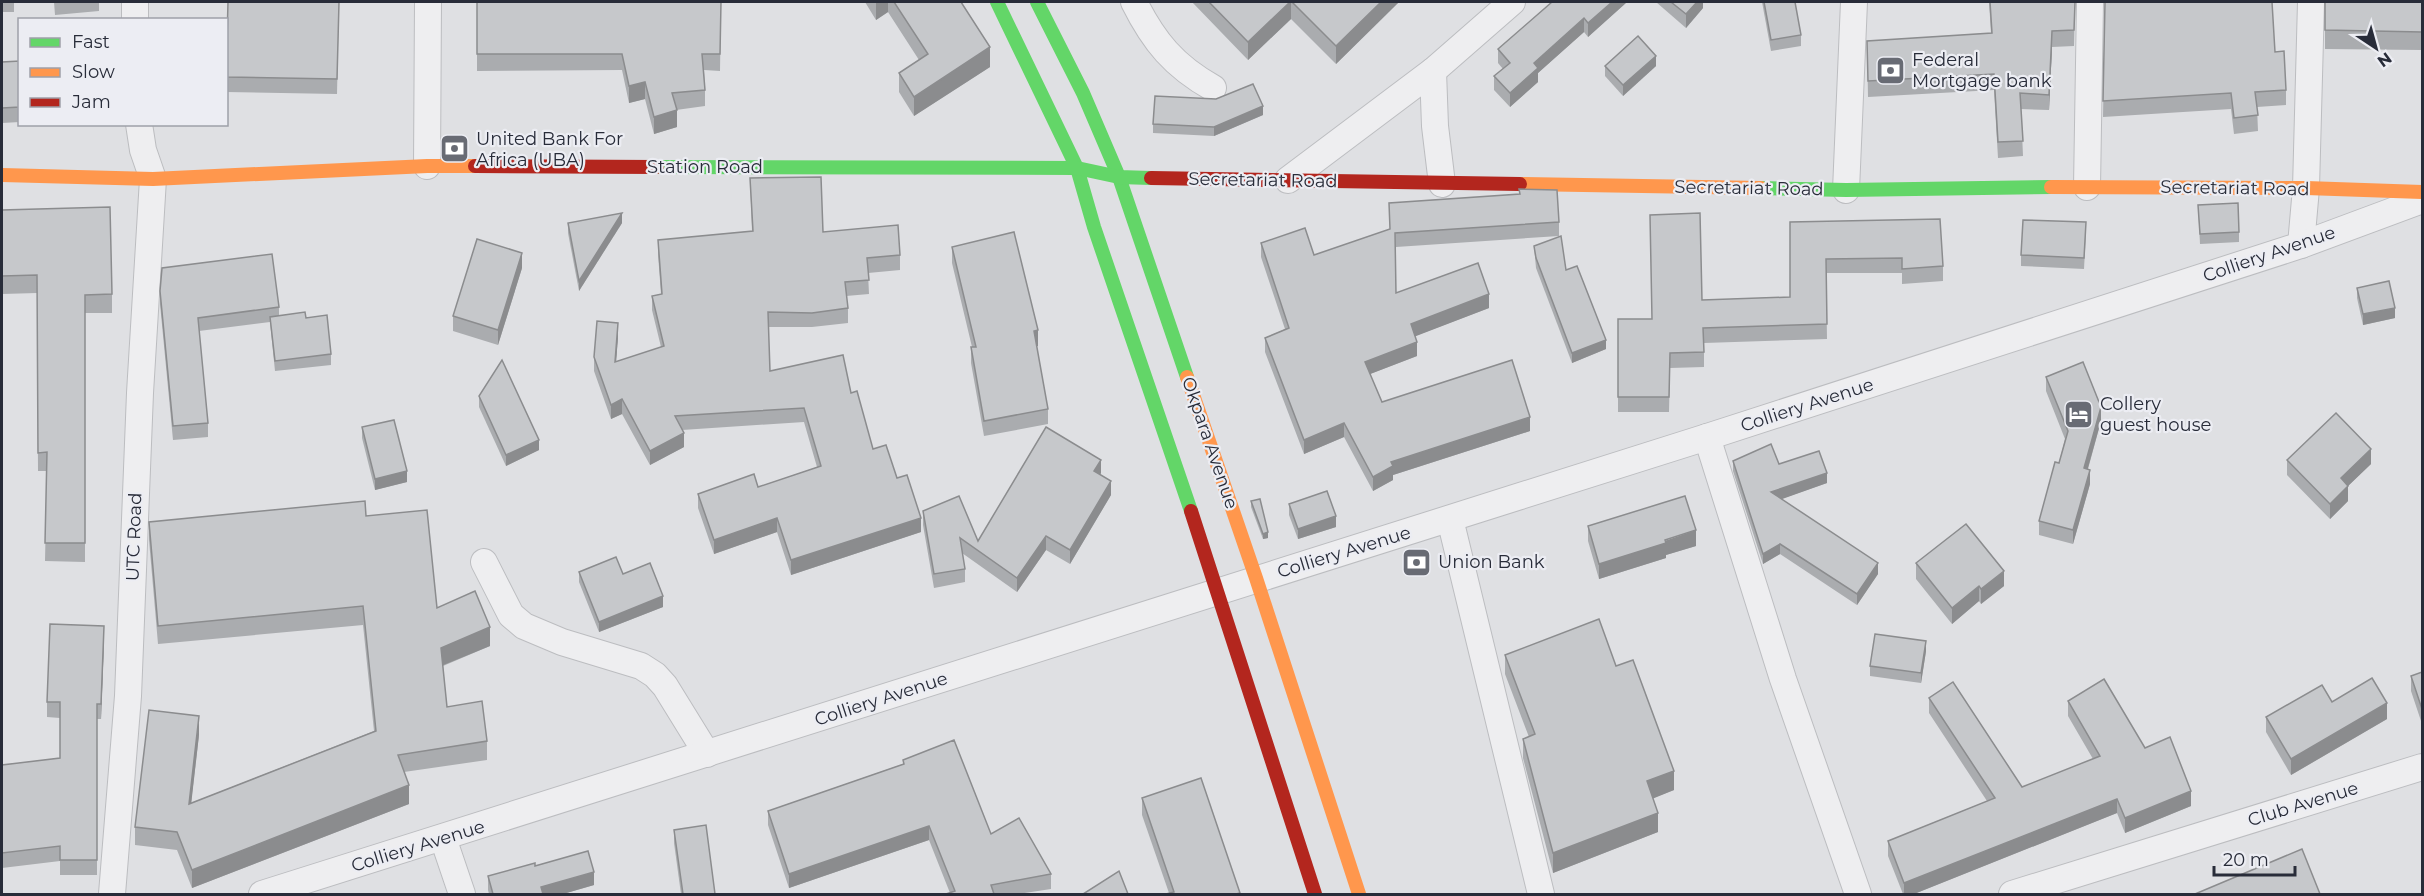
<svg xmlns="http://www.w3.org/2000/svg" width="2424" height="896" font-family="Montserrat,sans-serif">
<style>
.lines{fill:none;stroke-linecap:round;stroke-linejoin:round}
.street-casing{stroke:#bcbdc0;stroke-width:28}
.street{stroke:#eeeef0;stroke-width:26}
.fast{stroke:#63d668;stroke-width:14}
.slow{stroke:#ff974d;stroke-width:14}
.jam{stroke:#b3261e;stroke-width:14}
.wall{fill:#aaacaf}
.shaded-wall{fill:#8b8c8e}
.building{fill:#c6c8cb;stroke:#8b8c8e;stroke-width:1.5}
.labels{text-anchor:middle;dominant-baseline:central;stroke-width:4.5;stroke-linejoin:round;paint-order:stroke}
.poi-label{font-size:18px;fill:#282c39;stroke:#ecedf3;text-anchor:start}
.street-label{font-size:18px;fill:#282c39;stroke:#ecedf3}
</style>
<rect width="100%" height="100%" fill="#dfe0e3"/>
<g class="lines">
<defs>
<g id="street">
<path d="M135,2V20"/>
<path d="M1134,2C1154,42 1174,66 1213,88"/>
<path d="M1433,71L1435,126L1442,184"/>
<path d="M427,166L428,2"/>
<path d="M1288,180L1433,71L1512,2"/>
<path d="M2087,187L2090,2"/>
<path d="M1846,190L1854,2"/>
<path d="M2301,245L2306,188L2311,2"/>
<path d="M1707,437L1783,679L1858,894"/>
<path d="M1450,519L1541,894"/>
<path d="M484,562L511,615L524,626L562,642L641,666L655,675L665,686L707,754"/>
<path d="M443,838L462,894"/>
<path d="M112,894L128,696L140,393L153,179L143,150L139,124"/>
<path d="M262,894L1707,437L2301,245L2422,200"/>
<path d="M2012,894L2422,767"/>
</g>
</defs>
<!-- street casing -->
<use href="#street" class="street-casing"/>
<!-- street -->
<use href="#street" class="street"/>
<!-- fast -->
<g class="fast">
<path d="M997,2L1077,168L1094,227L1191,511"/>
<path d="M1037,2L1083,93L1119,177L1187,377"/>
<path d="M657,167L1077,168L1119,177L1151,178"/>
<path d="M1761,188L1846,190L2051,187"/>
</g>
<!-- slow -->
<g class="slow">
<path d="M2,175L153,179L427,166H475"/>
<path d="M1520,184L1761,188"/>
<path d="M2051,187L2306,188L2422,192"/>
<path d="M1187,377L1256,578L1359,894"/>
</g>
<!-- jam -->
<g class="jam">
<path d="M475,166L657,167"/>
<path d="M1151,178L1520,184"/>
<path d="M1191,511L1315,894"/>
</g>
</g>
<!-- wall -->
<g class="wall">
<rect x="2" y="2" width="12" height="10"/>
<path d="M54,2H99V11L55,15Z"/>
<path d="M339,2L337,94L226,92V36Z"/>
<path d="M477,2H721L720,71L704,70L705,90V106L676,110L677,127L654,134L645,99L629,103L622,70L477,71Z"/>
<path d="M865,2H961L990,67L914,116L899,92V73L919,60L888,12L876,20Z"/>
<path d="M1192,2H1399L1336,64L1291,19L1248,60Z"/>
<path d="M1627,2L1588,37L1584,32L1538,73V82L1510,107L1494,90V76L1503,69L1498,63V49Z"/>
<path d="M1656,2H1703V8L1686,28Z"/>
<path d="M1762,2H1795L1801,35V46L1771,51Z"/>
<path d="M1989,2H2075L2074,46L2052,47L2049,110L2021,109L2023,156L1998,158L1994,90L1868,97L1867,41L1991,33Z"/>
<path d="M2105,2L2275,52L2286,90V105L2257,107L2258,131L2234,134L2231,109L2103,117Z"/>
<path d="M2325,2H2422V50L2325,49Z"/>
<path d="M20,61V122L2,123V62Z"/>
<path d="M1605,66H1656L1623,96L1605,76Z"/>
<path d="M1263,115L1214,136L1153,133V124Z"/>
<path d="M750,178L823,232L900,255V270L868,273L869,294L846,296L848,308V323L812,327H768L770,371L851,393L873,449L897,478L921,532L791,575L777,532L714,554L698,508V494L758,487L817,467L804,422L682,430L684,447L650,465L622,414L611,419L594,371V357L618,337L616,362L661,347L652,310V296L661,294L658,254V240L752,231Z"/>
<path d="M1389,203L1559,222V236L1396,247V293L1489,308L1415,336L1417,356L1370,374L1382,402L1530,431L1393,475V480L1373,491L1344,437L1304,454L1265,352V338L1285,329L1261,257V243L1314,255L1390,229Z"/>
<path d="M2198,205L2239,232V242L2200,244Z"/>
<path d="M2,210L112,294V313H85V562L45,561L47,471H38L37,293L2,294Z"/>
<path d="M1790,222L1943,266V281L1902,284V273H1826L1827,339L1704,343V367L1670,368L1669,412H1618V319H1652L1702,300L1790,297Z"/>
<path d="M568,223H622L579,291L568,233Z"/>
<path d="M2086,233L2084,269L2021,266V255Z"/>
<path d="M1534,246L1566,270L1606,349L1572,363L1536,268Z"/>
<path d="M952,247L1038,346H1036L1048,409V424L984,436L971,363V347H972L952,263Z"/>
<path d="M522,268L498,345L453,331V316Z"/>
<path d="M2357,288L2395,318L2363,325L2357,298Z"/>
<path d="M160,291L279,307V315L306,318L331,354V365L275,371L270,322L199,331L208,423V437L173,440L160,304Z"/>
<path d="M2046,377L2101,421L2088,469L2090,484L2073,544L2039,535V521L2059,463L2065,439L2046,391Z"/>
<path d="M479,396L539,450L506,466L479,407Z"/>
<path d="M362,427L407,482L375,490L362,438Z"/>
<path d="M2287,460L2371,464L2348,486V501L2330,519L2287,475Z"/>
<path d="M1733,461L1779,464L1827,483L1781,499L1878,574L1857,605L1780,554L1763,564L1733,471Z"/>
<path d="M1101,473L1100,475L1111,495L1070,564L1046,550L1017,592L962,553L965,569V582L934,588L923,525V511L978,541Z"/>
<path d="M1251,501L1268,538L1263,539L1251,507Z"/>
<path d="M1289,504L1336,527L1298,539L1289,515Z"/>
<path d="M366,516L437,608L490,646L443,666L447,707L487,741V760L404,772L409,804L192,888L177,850L135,845V827L199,735L191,803L374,731L363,625L158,644L149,540V522Z"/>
<path d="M1588,526L1696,546L1666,555V558L1599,579L1588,541Z"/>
<path d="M1916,563L2004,586L1981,604L1979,601L1952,624L1916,579Z"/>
<path d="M579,572L663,607L599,632L579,582Z"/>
<path d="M104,641L101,719H97V875H60V861L2,868V765L60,758V718L47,717V702Z"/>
<path d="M1926,651L1921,683L1870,676V666Z"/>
<path d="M1505,655L1616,666L1674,790L1653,798L1658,832L1553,873L1523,758V739L1529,737L1505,674Z"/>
<path d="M2422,672V724L2411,691V676Z"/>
<path d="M1929,698L2022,787L2093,759L2068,716V701L2145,748L2191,806L2125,833L2117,813L1914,894H1903L1888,856V841L1987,801L1929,713Z"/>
<path d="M2332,702L2387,719L2291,775L2266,732V717Z"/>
<path d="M903,760L991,834L1051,874V889L1018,894H946L950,893L929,840L789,888L768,825V811L903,764Z"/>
<path d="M1142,798L1240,894L1169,893L1142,815Z"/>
<path d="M674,830L715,894H681L674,843Z"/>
<path d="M535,866L594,885L563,894H489L488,890V876Z"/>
</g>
<!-- shaded-wall -->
<g class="shaded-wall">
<path d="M876,2H888V12L876,20Z"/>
<path d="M1290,2H1291V19L1248,60V42Z"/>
<path d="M1381,2H1399L1336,64V46Z"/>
<path d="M1612,2H1627L1588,37V23Z"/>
<path d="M1697,2H1703V8L1686,28V14Z"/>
<path d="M1584,18V32L1538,73V82L1510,107V93L1534,63Z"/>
<path d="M2052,31V47L2049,110V95Z"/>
<path d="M990,47V67L914,116V97Z"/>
<path d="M1656,56V66L1623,96V85Z"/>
<path d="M645,82V99L629,103V86Z"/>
<path d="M1263,106V115L1214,136V127Z"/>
<path d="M677,110V127L654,134V117Z"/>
<path d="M622,213V223L579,291V281Z"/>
<path d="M522,253V268L498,345V330Z"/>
<path d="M1489,294V308L1411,338V324Z"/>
<path d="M2395,308V318L2363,325V314Z"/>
<path d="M618,323V337L615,376V362Z"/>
<path d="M1038,330V346L1034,347V331Z"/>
<path d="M1606,340V349L1572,363V353Z"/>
<path d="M1417,342V356L1365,376V362Z"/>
<path d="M622,399V414L611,419V405Z"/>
<path d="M2101,407V421L2084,482V468Z"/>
<path d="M1530,417V431L1393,475V480L1373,491V477L1391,462Z"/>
<path d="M1344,423V437L1304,454V440Z"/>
<path d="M684,433V447L650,465V451Z"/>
<path d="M539,440V450L506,466V455Z"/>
<path d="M2371,449V464L2348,486V501L2330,519V504L2341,478Z"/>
<path d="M1101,460V473L1094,485V471Z"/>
<path d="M2090,470V484L2073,544V530Z"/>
<path d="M407,471V482L375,490V479Z"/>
<path d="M1827,473V483L1771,503V492Z"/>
<path d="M1111,481V495L1070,564V550Z"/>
<path d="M1336,516V527L1298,539V529Z"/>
<path d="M777,518V532L714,554V540Z"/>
<path d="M921,518V532L791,575V560Z"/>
<path d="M1696,530V546L1666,555V558L1599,579V564Z"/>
<path d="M1268,532V538L1263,539V534Z"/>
<path d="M1046,536V550L1017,592V578Z"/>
<path d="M1780,544V554L1763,564V554Z"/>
<path d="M1878,563V574L1857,605V594Z"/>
<path d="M2004,571V586L1981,604V589Z"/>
<path d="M1979,586V601L1952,624V608Z"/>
<path d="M663,596V607L599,632V622Z"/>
<path d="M104,626V641L101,719V704Z"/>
<path d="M490,627V646L441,666V648Z"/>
<path d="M1926,641V651L1921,683V673Z"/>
<path d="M2387,703V719L2291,775V759Z"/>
<path d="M199,716V735L189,823V804Z"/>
<path d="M1674,771V790L1647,801V781Z"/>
<path d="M409,785V804L192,888V870Z"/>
<path d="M2191,791V806L2125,833V818Z"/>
<path d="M2117,799V813L1914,894H1904V883Z"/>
<path d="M1658,813V832L1553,873V853Z"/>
<path d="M929,826V840L789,888V874Z"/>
<path d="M594,872V885L563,894H541V887Z"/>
</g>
<!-- building -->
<g class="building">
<path d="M228,2H339L337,79L226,77Z"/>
<path d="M477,2H721L720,54H702L705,90L672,93L677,110L654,117L645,82L629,86L622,54H477Z"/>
<path d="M894,2H961L990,47L914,97L899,73L928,54Z"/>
<path d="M1209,2H1290L1248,42Z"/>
<path d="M1292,2H1381L1336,46Z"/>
<path d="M1552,2H1612L1588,23L1584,18L1534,63L1538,68L1510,93L1494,76L1510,63L1498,49Z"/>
<path d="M1671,2H1697L1686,14Z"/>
<path d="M1764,2H1795L1801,35L1771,40Z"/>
<path d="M1990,2H2075L2074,30L2052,31L2049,95L2020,93L2023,141L1998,142L1994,74L1868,81L1867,41L1992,33Z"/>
<path d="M2105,2H2272L2275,52L2284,51L2286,90L2255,92L2258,115L2234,118L2231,93L2103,101Z"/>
<path d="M2325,2H2422V32L2325,30Z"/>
<path d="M1638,36L1656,56L1623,85L1605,66Z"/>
<path d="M20,61V107L2,108V62Z"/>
<path d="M1253,84L1263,106L1214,127L1153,124L1155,96L1216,99Z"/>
<path d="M821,177L823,232L898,225L900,255L867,258L869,280L845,282L848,308L812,313L768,312L770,371L843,355L851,393L857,391L873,449L886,445L897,478L907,475L921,518L791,560L777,518L714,540L698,494L754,474L758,487L821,466L804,408L675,416L684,433L650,451L622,399L611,405L594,357L597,321L618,323L615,362L664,346L652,296L662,294L658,240L753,231L750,178Z"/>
<path d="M1519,189L1557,190L1559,222L1395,233L1396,293L1478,263L1489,294L1411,324L1417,342L1365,362L1382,402L1512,360L1530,417L1391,462L1393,466L1373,477L1344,423L1304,440L1265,338L1289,328L1261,243L1305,228L1314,255L1390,229L1389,203L1520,194Z"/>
<path d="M2238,203L2239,232L2200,234L2198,205Z"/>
<path d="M110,207L112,294L85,295V543H45L47,452L38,453L37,275L2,276V210Z"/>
<path d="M622,213L579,281L568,223Z"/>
<path d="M1700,213L1702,300L1790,297V222L1940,219L1943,266L1902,269V258L1826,259L1827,324L1703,328L1704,352L1670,353L1669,397H1618V319H1652L1650,215Z"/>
<path d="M2023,220L2086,222L2084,258L2021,255Z"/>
<path d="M1014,232L1038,330L1034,331L1048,409L984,421L971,347H976L952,247Z"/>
<path d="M1561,236L1566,270L1577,266L1606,340L1572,353L1536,258L1534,246Z"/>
<path d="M477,239L522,253L498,330L453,316Z"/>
<path d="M272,254L279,307L198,318L208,423L173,426L160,291L162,268Z"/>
<path d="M2389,281L2395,308L2363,314L2357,288Z"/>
<path d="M305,312L306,318L327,315L331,354L275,361L270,317Z"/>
<path d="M502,360L539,440L506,455L479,396Z"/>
<path d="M2083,362L2101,407L2084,468L2090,470L2073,530L2039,521L2055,462L2059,463L2068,431L2046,377Z"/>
<path d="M2336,413L2371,449L2341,478L2348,486L2330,504L2287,460Z"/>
<path d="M394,420L407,471L375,479L362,427Z"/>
<path d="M1046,427L1101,460L1094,471L1111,481L1070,550L1046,536L1017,578L960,538L965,569L934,574L923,511L959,496L978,541Z"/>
<path d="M1771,444L1779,464L1819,451L1827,473L1771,492L1878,563L1857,594L1780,544L1763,554L1733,461Z"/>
<path d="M1327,491L1336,516L1298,529L1289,504Z"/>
<path d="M1685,496L1696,530L1665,540L1666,543L1599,564L1588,526Z"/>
<path d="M1260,499L1268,532L1263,534L1251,501Z"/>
<path d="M365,501L366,516L427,510L437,608L475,591L490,627L441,648L447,707L482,701L487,741L398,755L409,785L192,870L177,832L135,827L149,710L199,716L189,804L376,731L363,606L158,626L149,522Z"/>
<path d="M1966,524L2004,571L1981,589L1979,586L1952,608L1916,563Z"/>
<path d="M616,557L623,574L650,563L663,596L599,622L579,572Z"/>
<path d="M1599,619L1616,666L1633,660L1674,771L1647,781L1658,813L1553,853L1523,739L1535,734L1505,655Z"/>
<path d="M50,624L104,626L101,704H97V860H60V846L2,853V765L60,758V702H47Z"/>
<path d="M1875,634L1926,641L1921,673L1870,666Z"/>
<path d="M2422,672V709L2411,676Z"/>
<path d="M2372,678L2387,703L2291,759L2266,717L2322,685L2332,702Z"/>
<path d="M2104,679L2145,748L2170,737L2191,791L2125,818L2117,799L1904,883L1888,841L1995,798L1929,698L1953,682L2022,787L2100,756L2068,701Z"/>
<path d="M954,740L991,834L1019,818L1051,874L991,885L994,894H946L955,891L929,826L789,874L768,811L904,764L903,760Z"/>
<path d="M1201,778L1240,893L1236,894H1166L1174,892L1142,798Z"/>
<path d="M706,825L715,894H683L674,830Z"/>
<path d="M2302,849L2320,894H2195Z"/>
<path d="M588,851L594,872L541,887L543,894H493L488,876L535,863V866Z"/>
<path d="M1119,871L1128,894H1083Z"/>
</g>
<!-- icons -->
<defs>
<symbol id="bank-square" viewBox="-11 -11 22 22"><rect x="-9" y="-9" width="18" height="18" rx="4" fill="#686b74" stroke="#ecedf3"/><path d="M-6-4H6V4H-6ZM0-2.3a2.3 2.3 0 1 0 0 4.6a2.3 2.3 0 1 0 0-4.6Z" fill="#fff"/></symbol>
<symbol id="hotel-square" viewBox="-11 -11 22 22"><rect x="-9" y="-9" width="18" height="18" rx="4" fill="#686b74" stroke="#ecedf3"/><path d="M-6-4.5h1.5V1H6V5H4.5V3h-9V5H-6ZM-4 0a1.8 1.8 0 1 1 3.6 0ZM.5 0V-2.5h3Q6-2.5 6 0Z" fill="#fff"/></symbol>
</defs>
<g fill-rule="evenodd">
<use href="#bank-square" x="1874" y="54" width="33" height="33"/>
<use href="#bank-square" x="438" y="132" width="33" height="33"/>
<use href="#hotel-square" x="2062" y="398" width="33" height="33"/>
<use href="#bank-square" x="1400" y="546" width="33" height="33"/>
</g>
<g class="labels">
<!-- poi labels -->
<g class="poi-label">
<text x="1912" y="60">Federal<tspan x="1912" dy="21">Mortgage bank</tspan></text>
<text x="476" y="139">United Bank For<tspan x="476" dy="21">Africa (UBA)</tspan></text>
<text x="2100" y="404">Collery<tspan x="2100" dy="21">guest house</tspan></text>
<text x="1438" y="562">Union Bank</text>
</g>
<!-- street labels -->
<g class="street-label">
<text x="705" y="167">Station Road</text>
<text transform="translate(1263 180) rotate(1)">Secretariat Road</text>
<text transform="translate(1749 188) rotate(1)">Secretariat Road</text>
<text transform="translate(2235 188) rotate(1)">Secretariat Road</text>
<text transform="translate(2269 254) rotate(-19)">Colliery Avenue</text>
<text transform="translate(1807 405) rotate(-18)">Colliery Avenue</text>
<text transform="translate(1210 443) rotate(71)">Okpara Avenue</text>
<text transform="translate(134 537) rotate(-88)">UTC Road</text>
<text transform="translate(1344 552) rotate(-17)">Colliery Avenue</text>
<text transform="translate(881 699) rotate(-18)">Colliery Avenue</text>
<text transform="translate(2303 804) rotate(-17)">Club Avenue</text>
<text transform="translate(418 846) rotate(-17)">Colliery Avenue</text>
</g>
</g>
<!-- border -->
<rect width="2424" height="896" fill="none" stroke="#282c39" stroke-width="6"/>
<!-- legend -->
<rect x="18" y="18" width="210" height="108" fill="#ecedf3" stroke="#9ea0a9" stroke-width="1.5"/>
<rect x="30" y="38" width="30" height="9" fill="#63d668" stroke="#9ea0a9" stroke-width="1.5"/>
<text x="72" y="48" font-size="18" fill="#282c39">Fast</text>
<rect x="30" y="68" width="30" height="9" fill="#ff974d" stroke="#9ea0a9" stroke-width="1.5"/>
<text x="72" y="78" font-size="18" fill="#282c39">Slow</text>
<rect x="30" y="98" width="30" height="9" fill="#b3261e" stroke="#9ea0a9" stroke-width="1.5"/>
<text x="72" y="108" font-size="18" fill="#282c39">Jam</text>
<!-- north arrow -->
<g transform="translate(2376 48) rotate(144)" stroke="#ecedf3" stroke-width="4.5" paint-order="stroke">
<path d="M0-4.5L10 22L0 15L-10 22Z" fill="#282c39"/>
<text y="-9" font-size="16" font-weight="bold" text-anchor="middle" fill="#282c39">N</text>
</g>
<!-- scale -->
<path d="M2214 866v9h81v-9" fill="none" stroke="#282c39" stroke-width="3"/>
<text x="2223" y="866" font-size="18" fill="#282c39" stroke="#ecedf3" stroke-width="4.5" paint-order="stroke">20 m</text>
</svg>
